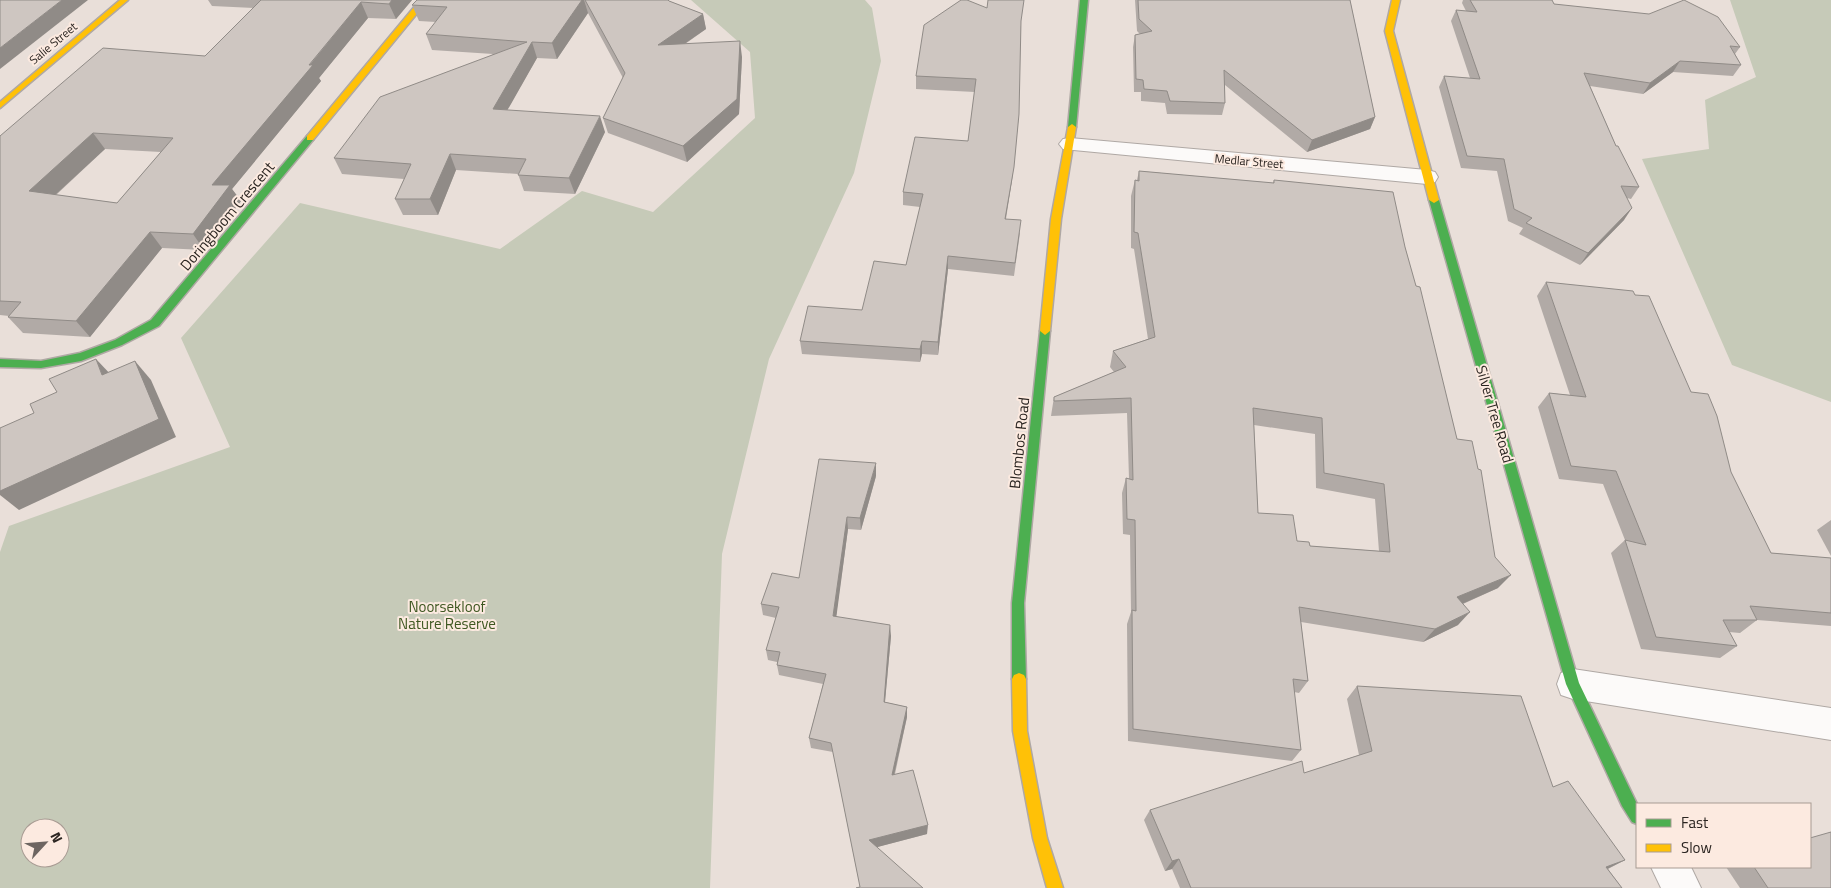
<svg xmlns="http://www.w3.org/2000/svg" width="1831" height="888" font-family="'Titillium Web',sans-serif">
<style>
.green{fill:#c6cab8;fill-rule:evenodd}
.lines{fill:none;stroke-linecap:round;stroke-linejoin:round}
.street-casing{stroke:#afa8a4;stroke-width:2}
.fast-casing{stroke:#afa8a4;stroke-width:3}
.slow-casing{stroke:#afa8a4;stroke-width:3}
.street{fill:#fcfaf9;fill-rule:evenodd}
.fast{fill:#4caf50;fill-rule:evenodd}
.slow{fill:#ffc107;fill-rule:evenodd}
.wall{fill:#b1aaa6;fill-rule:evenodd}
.shaded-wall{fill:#908b87}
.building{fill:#cec6c1;stroke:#908b87;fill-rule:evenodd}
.labels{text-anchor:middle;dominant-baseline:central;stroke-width:4;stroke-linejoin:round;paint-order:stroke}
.far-street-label{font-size:12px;fill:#2a2420;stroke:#fceae0}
.street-label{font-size:15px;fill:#2a2420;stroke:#fceae0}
.park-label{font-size:15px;fill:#3e5721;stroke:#fceae0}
</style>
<rect width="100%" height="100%" fill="#e9dfd9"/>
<!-- green -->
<g class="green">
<path d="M691,0H865L872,8L881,61L854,173L769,359L722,554L710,888H0V552L9,526L230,447L181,338L300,203L500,249L582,191L653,212L755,118L750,52ZM30,828H60V858H30Z"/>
<path d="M1730,0H1831V402L1732,365L1642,159L1709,149L1705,100L1756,77Z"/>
</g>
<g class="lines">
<defs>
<g id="street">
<path d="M1070,138L1427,170L1435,172L1438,177L1435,182L1427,184L1063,149L1059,144L1063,139Z"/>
<path d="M1573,669L1831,708V740L1573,699L1561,695L1557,684L1561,673Z"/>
<path d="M1651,867H1691L1701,888H1661Z"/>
</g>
<g id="fast">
<path d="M1080,0H1088L1076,127L1072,130L1068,127Z"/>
<path d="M310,135L314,138L313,140L159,326L122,345L81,361L41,368L0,367V359L41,361L80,353L115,340L151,320L307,136Z"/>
<path d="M1434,197L1439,200L1579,683L1637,804V824L1632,822L1622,806L1566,684L1429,200Z"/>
<path d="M1045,327L1050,331L1024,603L1026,679L1024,683L1019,685L1014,683L1012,679V603L1040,331Z"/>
</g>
<g id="slow">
<path d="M120,0H128L0,108V102Z"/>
<path d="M420,0H428L313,140H307V136Z"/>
<path d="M1392,0H1400L1393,31L1439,200L1434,203L1429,200L1385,31Z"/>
<path d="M1072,124L1076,127L1061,219L1050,331L1045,335L1040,331L1051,219L1068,127Z"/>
<path d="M1019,673L1024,675L1026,679L1027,731L1047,838L1063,888H1047L1033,838L1013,731L1012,679L1014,675Z"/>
</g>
</defs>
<!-- street casing -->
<use href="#street" class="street-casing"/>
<!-- fast casing -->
<use href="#fast" class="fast-casing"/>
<!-- slow casing -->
<use href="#slow" class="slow-casing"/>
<!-- street -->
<use href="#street" class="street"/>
<!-- fast -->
<use href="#fast" class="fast"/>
<!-- slow -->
<use href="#slow" class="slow"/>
</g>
<!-- wall -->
<g class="wall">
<path d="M208,0H412L396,19L368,18L319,78L321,81L232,189L241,201L204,250L162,248L90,337L23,333L8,317L9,316L0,315V136L205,56L254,8L212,6ZM105,149L161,152L117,203L56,195Z"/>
<path d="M417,0H668L669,1L703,14L706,29L685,44L742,57L739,114L687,162L608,133L603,118L623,78L588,13L557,59L537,58L507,110L605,132L575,194L524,191L518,174L456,170L438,215H403L395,199L404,179L342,174L334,158L493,54L432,50L426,34L436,22L419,21L412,5Z"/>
<path d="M1135,0H1350L1375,117L1370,129L1307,152L1225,85V103L1222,115L1167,114L1165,103L1141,101V92H1134L1133,47L1135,35L1140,34L1137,31Z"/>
<path d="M1463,0H1552L1554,4L1740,47L1735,54L1741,65L1733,76L1673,72L1643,94L1590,86L1616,146L1639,187L1631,199L1627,198L1624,220L1580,265L1519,234L1523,228L1508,221L1497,171L1461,168L1439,87L1444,76L1470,78L1451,21L1456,10L1466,11L1462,3Z"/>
<path d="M987,8L1021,26L1012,180L1006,219L1020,233L1014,276L948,269L938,355L922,354L920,362L802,354L800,341L862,310L906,265L920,207L903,205V192L968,141L975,92L916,89V76Z"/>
<path d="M1139,171L1273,183L1274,180L1405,247L1457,439L1498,588L1463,604L1458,625L1423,642L1301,622L1308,681L1299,693L1294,692L1301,750L1292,761L1128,741L1127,624L1131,612L1130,535L1123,534L1122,493L1126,478L1129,479L1127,413L1051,416L1054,397L1114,372L1110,367L1113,351L1148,339L1134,249L1131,248V196L1135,180H1137ZM1254,425L1315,434L1316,488L1375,499L1379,551L1310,546L1297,541L1258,513Z"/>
<path d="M1546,282L1635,295L1691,392L1771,553L1831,558V626L1757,620L1740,633L1729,632L1737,646L1720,658L1641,649L1611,553L1625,540L1603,484L1559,479L1538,407L1549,393L1570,395L1537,296Z"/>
<path d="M876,476L861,530L848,529L836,616L891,636L885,702L907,707V717L895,774L927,834L877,847L860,887L833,752L811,748L809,738L823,684L779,675L777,665V662L768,660L766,650L776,618L763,615L761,604L799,578Z"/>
<path d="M1831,520V556L1817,530Z"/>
<path d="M1357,686L1553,787L1625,860L1608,869L1622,888H1180L1172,869L1165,871L1144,820L1150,810L1304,773L1359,755L1347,699Z"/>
<path d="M1726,867H1810L1831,888H1740Z"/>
</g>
<!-- shaded-wall -->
<g class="shaded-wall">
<path d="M62,0H88L0,69V48Z"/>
<path d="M392,0H412L396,19L389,4Z"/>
<path d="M582,0H584L588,13L557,59L552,43Z"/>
<path d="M361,2L368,18L319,78L321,81L232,189L241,201L204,250L193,234L212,185Z"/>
<path d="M703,14L706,29L661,60L658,45Z"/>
<path d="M740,41L742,57L739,114L687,162L683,146Z"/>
<path d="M532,42L537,58L499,125L493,109Z"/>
<path d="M1680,61L1673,72L1643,94L1650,83Z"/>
<path d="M1019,114L1012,180L1003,232L1005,219Z"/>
<path d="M600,116L605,132L575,194L569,178Z"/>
<path d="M1375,117L1370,129L1307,152L1312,140Z"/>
<path d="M93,133L105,149L42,207L29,191Z"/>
<path d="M450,154L456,170L438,215L430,199Z"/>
<path d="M1632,208L1624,220L1580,265L1588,253Z"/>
<path d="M150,232L162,248L90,337L76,321Z"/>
<path d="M948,256V269L938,355V342Z"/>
<path d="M922,341V354L920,362V349Z"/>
<path d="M96,359L114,378L102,375Z"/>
<path d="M135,361L151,380L176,437L19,510L0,495V491Z"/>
<path d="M876,463V476L861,530L860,518Z"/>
<path d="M847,517L848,529L835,627L833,616Z"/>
<path d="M1511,575L1498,588L1446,611L1457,597Z"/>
<path d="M1470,612L1458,625L1423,642L1435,629Z"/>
<path d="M890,625L891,636L884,712V702Z"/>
<path d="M907,707V717L892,784V775Z"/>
<path d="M928,825L927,834L870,849L869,840Z"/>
<path d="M1179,859L1172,869L1165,871L1172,861Z"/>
<path d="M1625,860L1607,869L1606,867Z"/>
</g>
<!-- building -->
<g class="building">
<path d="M0,0H62L0,48Z"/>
<path d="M261,0H392L389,4L361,2L309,65H313L212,185H230L193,234L150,232L76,321L8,317L21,302L0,301V136L103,48L205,56ZM93,133L173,138L117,203L29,191Z"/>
<path d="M417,0H582L552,43L532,42L493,109L600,116L569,178L518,175L526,159L450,154L430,199H395L411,164L334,158L380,97L527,42L426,34L447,7L412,5Z"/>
<path d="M585,0H668L669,1L703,14L658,45L740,41L737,99L683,146L603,118L625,73Z"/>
<path d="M961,0H967L987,8L988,0H1024L1021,21L1019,114L1014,167L1005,219L1021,220L1015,263L948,256L938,342L922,341L920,349L800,341L808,306L862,310L874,261L906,265L923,194L903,192L915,137L968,141L976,79L916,76L924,25Z"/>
<path d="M1138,0H1350L1375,117L1312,140L1224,70L1225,103L1170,101L1167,91L1144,89L1143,80L1136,79L1135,35L1152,31L1139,19Z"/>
<path d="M1470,0H1552L1554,4L1649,14L1684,0L1718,17L1740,47L1730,46L1741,65L1680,61L1650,83L1584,73L1616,146H1618L1639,187L1621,186L1632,208L1588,253L1526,223L1532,218L1514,209L1504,159L1467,156L1444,76L1480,79L1456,10L1477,12Z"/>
<path d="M1139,171L1274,183V180L1393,192L1405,247L1416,286L1420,287L1457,439L1472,441L1478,469L1481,470L1495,557L1511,575L1457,597L1470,612L1435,629L1299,607L1308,681L1293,679L1301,750L1133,729L1132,610L1136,611L1135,520L1127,519L1126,478L1133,480L1131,398L1054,401V397L1126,367L1113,351L1155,337L1138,233L1134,232L1135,180L1139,181ZM1253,408L1322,418L1324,473L1384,484L1390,552L1310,546L1309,542L1297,541L1293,515L1258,513Z"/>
<path d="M1546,282L1633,291L1635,295L1649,296L1691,392L1708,394L1717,416L1731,472L1771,553L1831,558V613L1750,606L1757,620H1723L1737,646L1656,637L1625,540L1646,545L1616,471L1571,466L1549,393L1586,397Z"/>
<path d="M96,359L102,375L135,361L159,419L0,491V428L34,413L30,404L57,392L49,379Z"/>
<path d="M819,459L876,463L860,518L847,517L833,616L890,625L884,702L907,707L892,775L913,770L928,825L869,840L923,888H856L860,887L831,743L809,738L826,674L777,665L780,652L766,650L779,607L761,604L772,573L799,578Z"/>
<path d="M1357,686L1521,696L1553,787L1568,781L1625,860L1606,867L1622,888H1191L1179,859L1172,861L1150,810L1302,761L1304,773L1372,751Z"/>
<path d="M1831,832V888H1768L1754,867H1810V838Z"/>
</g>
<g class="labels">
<!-- far-street labels -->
<g class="far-street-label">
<text transform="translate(53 43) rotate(-40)">Salie Street</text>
<text transform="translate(1249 161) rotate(5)">Medlar Street</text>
</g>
<!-- street labels -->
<g class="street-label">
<text transform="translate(227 216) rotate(-50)">Doringboom Crescent</text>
<text transform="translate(1495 414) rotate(74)">Silver Tree Road</text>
<text transform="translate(1019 443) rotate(-84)">Blombos Road</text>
</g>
<!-- park labels -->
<g class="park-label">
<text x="447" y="606">Noorsekloof<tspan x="447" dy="17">Nature Reserve</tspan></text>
</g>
</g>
<!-- legend -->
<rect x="1636" y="803" width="175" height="65" fill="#fceae0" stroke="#a89b93"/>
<rect x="1646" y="819" width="25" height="8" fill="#4caf50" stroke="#a89b93"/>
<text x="1681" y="828" font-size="15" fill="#2a2420">Fast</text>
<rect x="1646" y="844" width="25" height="8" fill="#ffc107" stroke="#a89b93"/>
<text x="1681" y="853" font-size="15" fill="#2a2420">Slow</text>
<!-- north arrow -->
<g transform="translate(45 843) rotate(64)"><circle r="24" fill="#fceae0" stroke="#a89b93"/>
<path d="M0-4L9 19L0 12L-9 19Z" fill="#6d6561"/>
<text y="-8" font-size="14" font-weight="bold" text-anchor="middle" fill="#2a2420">N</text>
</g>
</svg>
